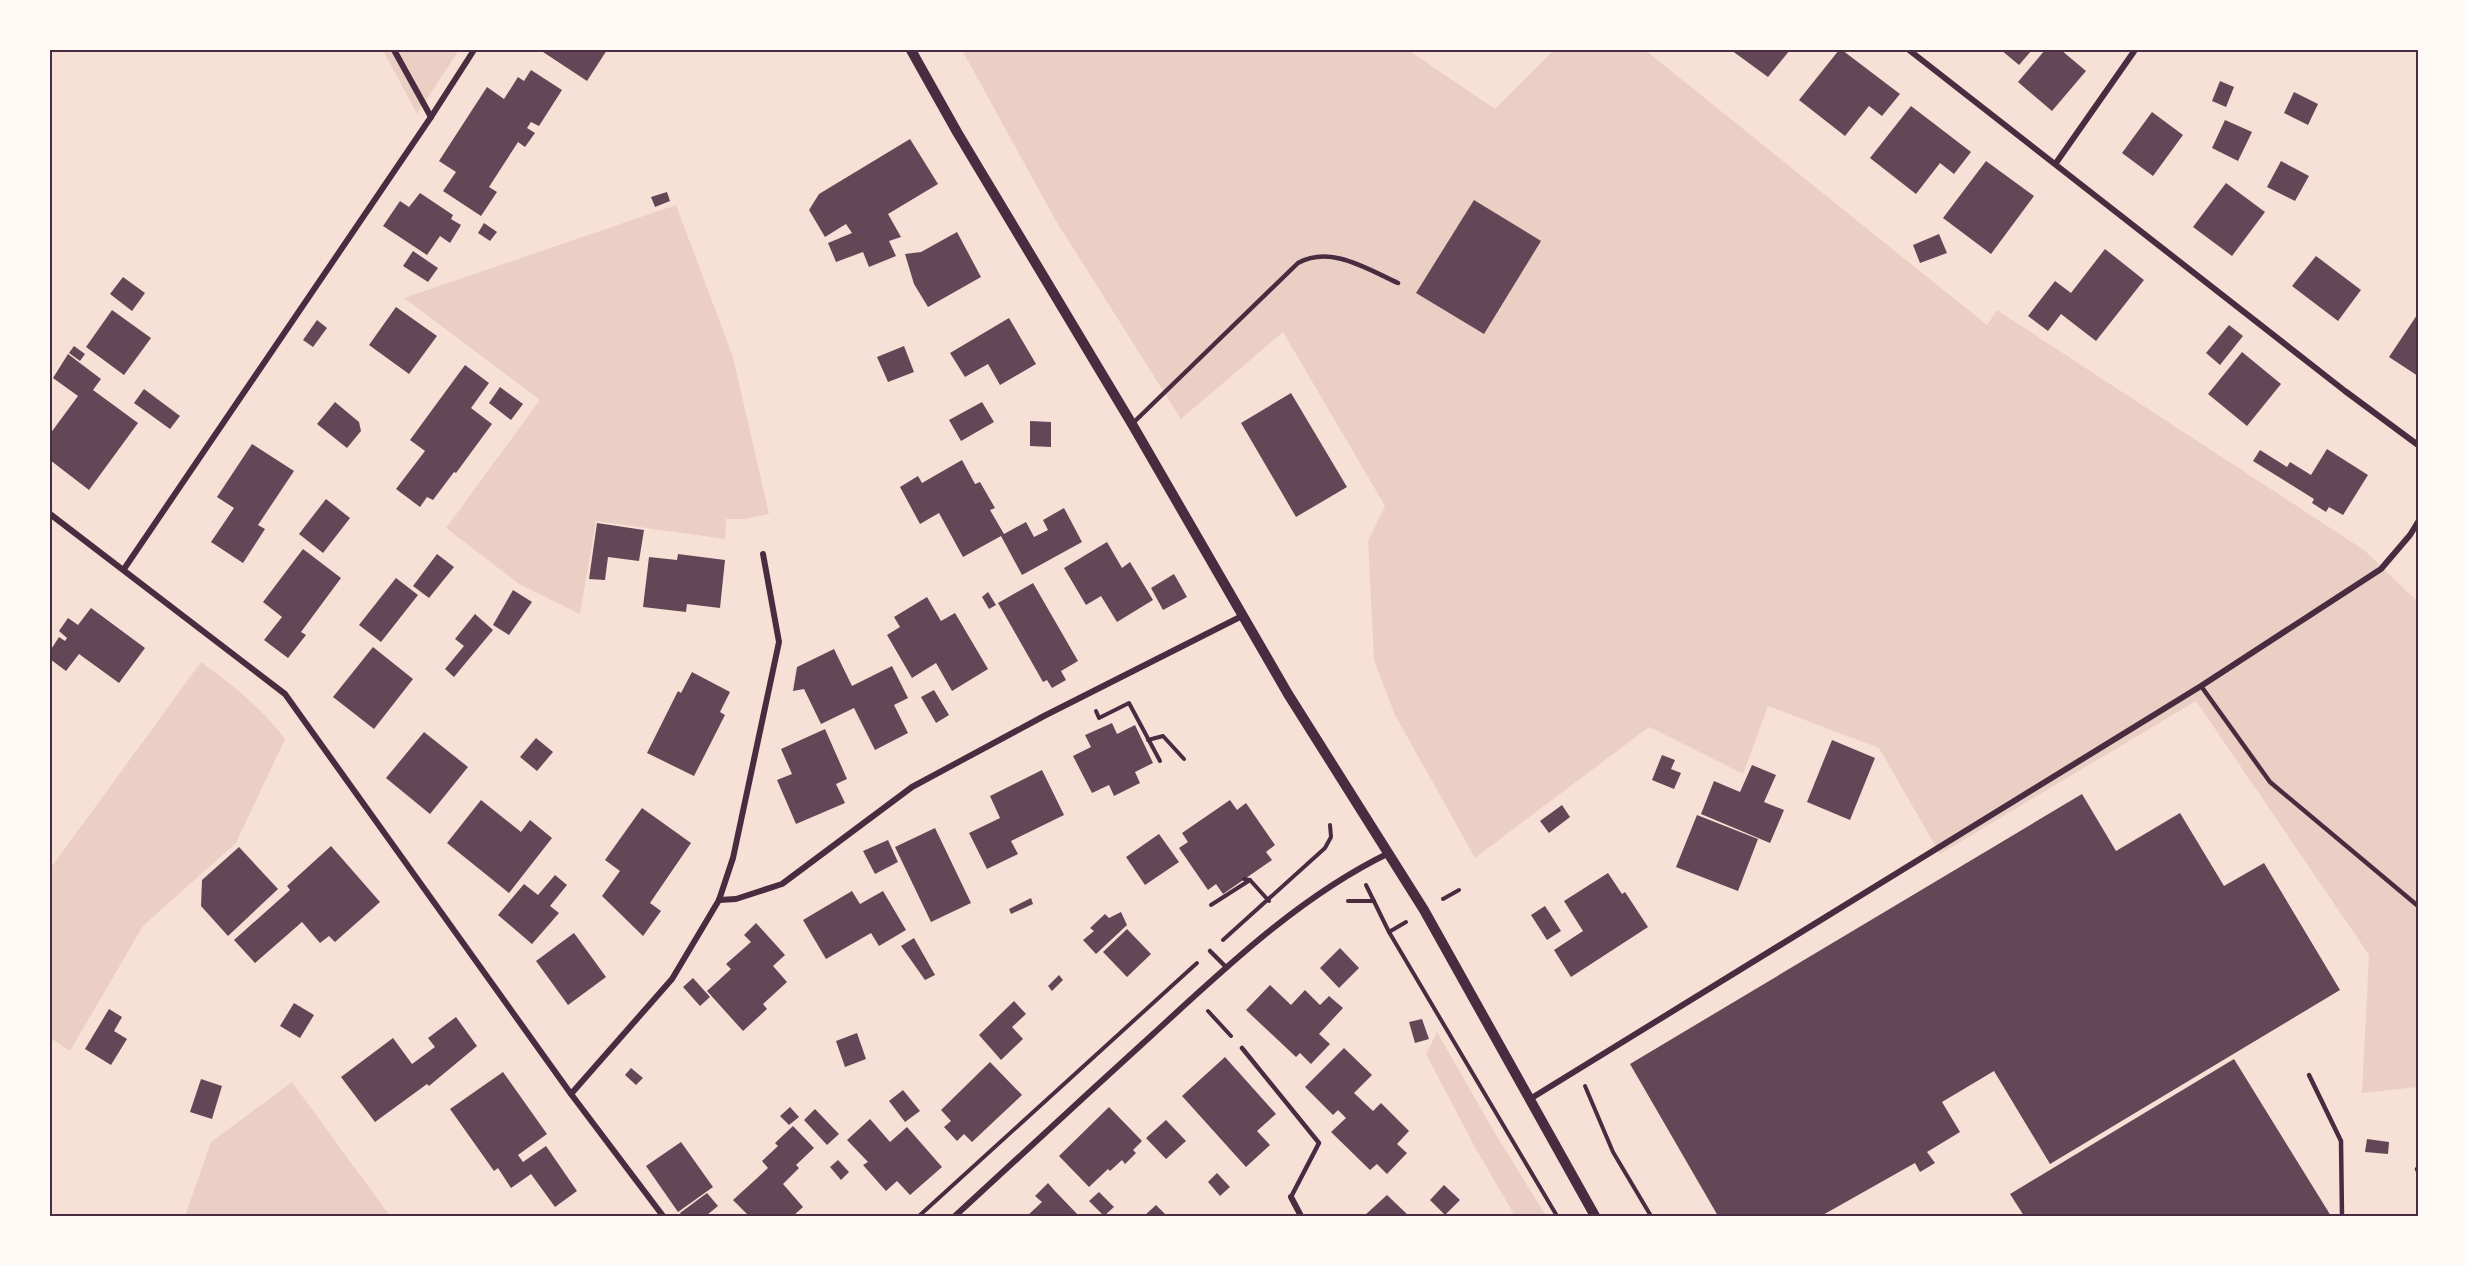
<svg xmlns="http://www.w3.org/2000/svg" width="2468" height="1266" font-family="Quicksand,sans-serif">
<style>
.green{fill:#ebcfc5}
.building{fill:#644757}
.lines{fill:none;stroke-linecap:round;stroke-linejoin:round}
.path{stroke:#4a2c40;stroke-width:4}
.service{stroke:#4a2c40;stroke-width:4.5}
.minor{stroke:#4a2c40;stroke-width:6}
.tertiary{stroke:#4a2c40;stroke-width:10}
.neatline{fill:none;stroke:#4a2c40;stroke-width:2}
</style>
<rect width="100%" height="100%" fill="#f7e1d7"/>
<!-- green -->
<g class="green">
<path d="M383,50H459L417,114Z"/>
<path d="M962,50H1408L1495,109L1554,50H1645L1987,325L1997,310L2364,550L2418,602V1087L2362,1093L2369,955L2196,701L1940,854L1879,748L1768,706L1743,774L1649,727L1475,858L1395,715L1374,660L1368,541L1385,506L1283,332L1181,419L1056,221Z"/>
<path d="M676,205L733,357L769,514L744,519H726L725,539L596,521L580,614L519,584L446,528L540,400L404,298Z"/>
<path d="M201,662C232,685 262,708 285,739L236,843L143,926L70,1051L50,1038V869Z"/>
<path d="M1437,1032L1492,1128L1546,1216H1515L1477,1151L1426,1054Z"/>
<path d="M292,1082L390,1216H185L211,1142Z"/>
</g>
<!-- building -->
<g class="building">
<path d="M540,50H607L587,81Z"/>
<path d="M1731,50H1790L1768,77Z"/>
<path d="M1839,50H1842L1900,94L1882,116L1869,106L1845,136L1799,100Z"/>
<path d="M2001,50H2032L2019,65Z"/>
<path d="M2045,50H2061L2086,71L2052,111L2018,82Z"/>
<path d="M531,70L562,90L539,126L531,122L527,128L535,133L525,147L518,142L489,187L497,192L481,216L443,191L456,172L439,161L487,87L504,99L518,77L524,81Z"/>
<path d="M2220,81L2234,87L2226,107L2212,101Z"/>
<path d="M2294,92L2318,104L2308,125L2284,113Z"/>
<path d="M1911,106L1971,152L1954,174L1940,163L1916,194L1870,158Z"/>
<path d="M2152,112L2183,135L2153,176L2122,153Z"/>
<path d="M2225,120L2252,132L2238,161L2212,148Z"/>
<path d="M910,139L938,184L888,214L901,237L889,241L896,256L869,267L863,252L836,262L828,243L852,233L846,224L825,237L809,210L819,194Z"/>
<path d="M1986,161L2034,196L1991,254L1943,218Z"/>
<path d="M2281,161L2309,176L2295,201L2267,187Z"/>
<path d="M2226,183L2265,212L2232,256L2193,227Z"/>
<path d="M667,192L670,201L655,207L651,197Z"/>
<path d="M420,193L453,215L451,219L461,225L450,243L440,236L427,255L383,226L400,201L409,207Z"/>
<path d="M1474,200L1541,241L1484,334L1416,293Z"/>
<path d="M484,223L497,232L490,241L478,233Z"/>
<path d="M957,232L981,277L928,307L914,284L905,254L921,252Z"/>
<path d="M1939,234L1947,253L1920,263L1913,245Z"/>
<path d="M2105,249L2144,280L2096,341L2061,314L2048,331L2028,316L2055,281L2071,293Z"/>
<path d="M413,251L438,268L428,282L403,266Z"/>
<path d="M2316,256L2361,290L2338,321L2292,286Z"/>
<path d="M123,277L145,293L132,311L110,294Z"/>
<path d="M396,307L437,336L409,374L369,345Z"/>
<path d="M112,310L151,338L124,375L86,347Z"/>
<path d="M2417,315L2418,316V376L2389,357Z"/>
<path d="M1009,318L1036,364L1000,385L988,364L965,377L950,353Z"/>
<path d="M317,320L327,328L313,347L303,340Z"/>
<path d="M2229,325L2243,336L2220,365L2206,353Z"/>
<path d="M74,346L85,354L80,361L69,353Z"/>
<path d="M904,346L914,372L888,382L877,357Z"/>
<path d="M2242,352L2281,384L2247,426L2208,394Z"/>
<path d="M68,354L101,379L93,390L138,423L89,490L50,460V434L78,396L53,378Z"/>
<path d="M465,365L489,383L471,408L492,424L456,473L454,472L433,500L427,497L420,507L396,489L425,451L410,440Z"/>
<path d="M500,387L523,404L511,420L489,403Z"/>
<path d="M144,389L180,416L170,429L134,403Z"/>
<path d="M1291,393L1347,487L1296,517L1241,423Z"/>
<path d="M335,402L359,422L361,431L347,448L317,424Z"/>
<path d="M982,402L994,422L961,441L949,420Z"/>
<path d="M1030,421L1051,422V447L1030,446Z"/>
<path d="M252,444L294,471L258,525L265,529L243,563L211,542L234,508L217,497Z"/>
<path d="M2327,449L2368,475L2343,515L2329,507L2326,512L2312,503L2314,499L2253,461L2260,450L2287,467L2290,462L2311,475Z"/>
<path d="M962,460L975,484L980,482L995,508L990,510L1004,534L1026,522L1034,537L1048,530L1043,520L1064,508L1082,542L1022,575L1001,536L963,557L939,513L920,524L900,487L918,476L922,483Z"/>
<path d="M326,499L350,518L323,553L299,534Z"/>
<path d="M597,523L644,530L639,561L608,557L605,580L589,579Z"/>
<path d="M1107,542L1122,568L1130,562L1153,600L1117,622L1101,596L1086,605L1064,568Z"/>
<path d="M303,549L341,578L301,632L306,635L288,658L264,640L282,617L263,602Z"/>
<path d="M437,554L454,567L429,598L413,586Z"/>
<path d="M678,554L725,560L720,608L687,604L686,612L643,607L649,557L677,560Z"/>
<path d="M1174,574L1187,597L1163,610L1151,588Z"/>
<path d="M396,578L418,595L381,642L359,625Z"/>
<path d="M1033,583L1078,661L1061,671L1066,680L1052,688L1047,680L1043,682L998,603Z"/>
<path d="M513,590L532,602L509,635L493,625Z"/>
<path d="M988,592L996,605L989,609L982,597Z"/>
<path d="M927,597L941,621L955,613L988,669L952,691L936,663L912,678L887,635L900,627L894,617Z"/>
<path d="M91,608L145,648L119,683L79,654L66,671L50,659V651L59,637L65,641L67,638L59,631L68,618L78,625Z"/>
<path d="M475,614L493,630L454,677L445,669L464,646L455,639Z"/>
<path d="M373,647L413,679L374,729L333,697Z"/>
<path d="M834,649L852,686L892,666L908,698L894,705L908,733L875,750L854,708L821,724L804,689L793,691L797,667Z"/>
<path d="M692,672L730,692L720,712L725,715L694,776L647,753L678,691L681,693Z"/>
<path d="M934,690L949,715L936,723L921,697Z"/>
<path d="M1112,723L1117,734L1135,725L1153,763L1135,772L1140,783L1114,796L1109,785L1092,793L1073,756L1091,747L1085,735Z"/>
<path d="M825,729L847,779L836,784L845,803L796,824L777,780L792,774L781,749Z"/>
<path d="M424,732L468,767L430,814L386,778Z"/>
<path d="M536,738L553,752L537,771L520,757Z"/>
<path d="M1832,740L1875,758L1850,820L1807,802Z"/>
<path d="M1662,755L1675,760L1671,769L1681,773L1674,789L1652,780Z"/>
<path d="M1752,765L1776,775L1764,802L1784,810L1770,843L1701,814L1714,781L1740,792Z"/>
<path d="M1042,770L1064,815L1011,841L1018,854L987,869L969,833L1000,818L990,796Z"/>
<path d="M2082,794L2116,851L2180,813L2224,886L2264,863L2340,990L2050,1164L1994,1071L1942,1102L1960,1132L1927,1152L1935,1163L1920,1172L1915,1163L1821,1216H1718L1630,1064Z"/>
<path d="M481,800L521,832L530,820L552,838L509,893L447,843Z"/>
<path d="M1230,800L1237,810L1246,803L1275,845L1266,852L1272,860L1223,894L1216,884L1208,890L1179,848L1188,842L1182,833Z"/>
<path d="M1562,805L1570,817L1549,833L1540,821Z"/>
<path d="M642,808L691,843L650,903L661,911L643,936L602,896L620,871L605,860Z"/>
<path d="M1697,815L1758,839L1738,891L1676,867Z"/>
<path d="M935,828L971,903L931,922L895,847Z"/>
<path d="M1159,834L1179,862L1145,885L1126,857Z"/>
<path d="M888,840L898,862L875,874L863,851Z"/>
<path d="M331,846L380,902L335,942L329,936L320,943L302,922L255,963L234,940L290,890L287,886Z"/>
<path d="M239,847L278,889L228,936L201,906L202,880Z"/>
<path d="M1608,873L1622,894L1625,892L1648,927L1571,977L1554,950L1583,931L1564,901Z"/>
<path d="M555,875L567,885L550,906L559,913L532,944L498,915L524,884L538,895Z"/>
<path d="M852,891L860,904L883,891L906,930L879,946L871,933L826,959L803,920Z"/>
<path d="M1031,898L1033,904L1011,914L1009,909Z"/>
<path d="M1545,906L1561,931L1547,940L1531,915Z"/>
<path d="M1121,912L1127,925L1096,954L1083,940L1094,931L1090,928L1105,914L1109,918Z"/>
<path d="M756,923L785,955L773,966L787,982L763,1004L767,1009L743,1031L707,991L731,969L726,964L751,942L744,935Z"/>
<path d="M1127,929L1151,954L1127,977L1103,952Z"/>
<path d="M574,933L606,977L568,1005L536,961Z"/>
<path d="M914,938L935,975L925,980L901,946Z"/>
<path d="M1340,948L1359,968L1339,988L1320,968Z"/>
<path d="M1059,975L1063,980L1052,991L1048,986Z"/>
<path d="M693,978L710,997L700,1006L683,987Z"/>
<path d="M1270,985L1291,1005L1305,990L1320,1005L1329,996L1343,1008L1319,1034L1330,1044L1311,1064L1300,1053L1296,1057L1246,1010Z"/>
<path d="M1014,1001L1026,1014L1012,1027L1023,1039L1001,1060L979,1035Z"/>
<path d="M294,1003L314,1015L300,1038L280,1026Z"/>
<path d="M109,1009L122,1017L114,1031L127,1039L111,1065L85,1049Z"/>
<path d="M456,1017L477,1046L429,1086L427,1084L375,1122L341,1077L393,1038L412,1064L435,1047L428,1038Z"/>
<path d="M1422,1019L1429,1039L1415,1043L1409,1022Z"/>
<path d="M857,1033L866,1059L845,1067L836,1041Z"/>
<path d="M1344,1048L1372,1075L1354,1093L1373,1111L1381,1103L1409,1131L1397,1144L1407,1153L1387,1174L1377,1164L1370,1170L1331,1132L1346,1118L1338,1110L1333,1115L1305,1087Z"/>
<path d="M1225,1057L1276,1114L1257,1131L1270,1145L1246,1167L1182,1096Z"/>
<path d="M2234,1059L2331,1216H2024L2010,1194Z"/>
<path d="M990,1062L1022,1095L972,1142L964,1134L957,1141L944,1127L951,1121L941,1110Z"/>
<path d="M631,1068L643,1078L636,1085L625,1075Z"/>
<path d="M503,1072L547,1134L518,1155L523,1162L546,1146L577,1191L555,1207L531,1174L511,1188L498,1168L494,1171L450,1109Z"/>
<path d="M201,1079L222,1086L212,1119L190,1112Z"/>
<path d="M903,1090L920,1111L905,1122L889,1101Z"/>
<path d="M790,1107L799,1117L789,1125L780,1116Z"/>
<path d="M1109,1107L1142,1141L1133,1150L1136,1153L1125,1164L1122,1160L1110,1171L1108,1169L1089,1187L1059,1156Z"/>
<path d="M815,1109L839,1134L827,1145L804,1120Z"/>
<path d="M870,1119L890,1142L907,1127L942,1167L910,1195L897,1181L886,1191L863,1165L868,1162L847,1140Z"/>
<path d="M1166,1120L1186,1141L1166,1159L1146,1138Z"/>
<path d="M793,1126L814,1148L796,1165L799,1168L783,1184L803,1207L793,1216H749L733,1200L768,1168L762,1161L778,1146L775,1143Z"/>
<path d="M2367,1139L2389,1142L2388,1154L2365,1152Z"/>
<path d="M681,1142L713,1187L678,1212L646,1166Z"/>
<path d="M838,1160L849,1172L841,1180L830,1167Z"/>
<path d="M1217,1173L1230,1187L1220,1196L1208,1182Z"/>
<path d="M1048,1183L1054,1190L1079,1216H1027L1042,1202L1035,1196Z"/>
<path d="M1444,1185L1460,1200L1445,1215L1430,1200Z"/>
<path d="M1099,1192L1114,1207L1104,1216L1089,1201Z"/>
<path d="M707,1193L718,1206L707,1215L709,1216H682L680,1213Z"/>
<path d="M1387,1195L1409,1216H1364Z"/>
<path d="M1156,1205L1167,1216H1144Z"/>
</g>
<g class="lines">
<!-- path -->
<g class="path">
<path d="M1096,711L1099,718L1129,703L1160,761"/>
<path d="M1148,740L1163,736L1184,759"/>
<path d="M1244,879L1250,880L1269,901"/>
<path d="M1366,885L1389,932L1557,1216"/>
<path d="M1443,899L1459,890"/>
<path d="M1348,901H1374"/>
<path d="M1211,905L1250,880"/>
<path d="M1389,932L1406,922"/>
<path d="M1223,940L1325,848L1331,837L1330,825"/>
<path d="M1208,1011L1231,1036"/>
<path d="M1585,1086L1613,1152L1651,1216"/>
<path d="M919,1216L1197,963"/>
</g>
<!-- service -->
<g class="service">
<path d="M1132,424L1298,263C1331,245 1367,269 1398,283"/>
<path d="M2201,686L2270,782L2418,906"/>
<path d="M1210,951L1226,967"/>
<path d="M1242,1048L1319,1143L1291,1197"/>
<path d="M2309,1075L2341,1141L2342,1216"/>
<path d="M2417,1169L2418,1171"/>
</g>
<!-- minor -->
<g class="minor">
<path d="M394,50L431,117"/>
<path d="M1909,50L2345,391L2418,445"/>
<path d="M2056,163L2135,50"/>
<path d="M50,514L285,694L571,1094L663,1216"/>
<path d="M124,569L431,117L474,50"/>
<path d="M719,900L736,899L782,884L912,787L1044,716L1242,616"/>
<path d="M571,1094L672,979L719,900L733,858L779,642L763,554"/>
<path d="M1530,1099L2201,686L2381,569L2410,535L2418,522"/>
<path d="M1291,1197L1301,1216"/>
<path d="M955,1216C1020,1156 1086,1095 1152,1035C1225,968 1300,896 1389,853"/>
</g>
<!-- tertiary -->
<path class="tertiary" d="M911,50L957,132L1132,424L1288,694L1424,910L1595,1216"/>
</g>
<!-- border -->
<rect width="2468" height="1266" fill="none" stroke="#fffaf5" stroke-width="102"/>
<rect x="51" y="51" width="2366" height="1164" class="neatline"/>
</svg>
